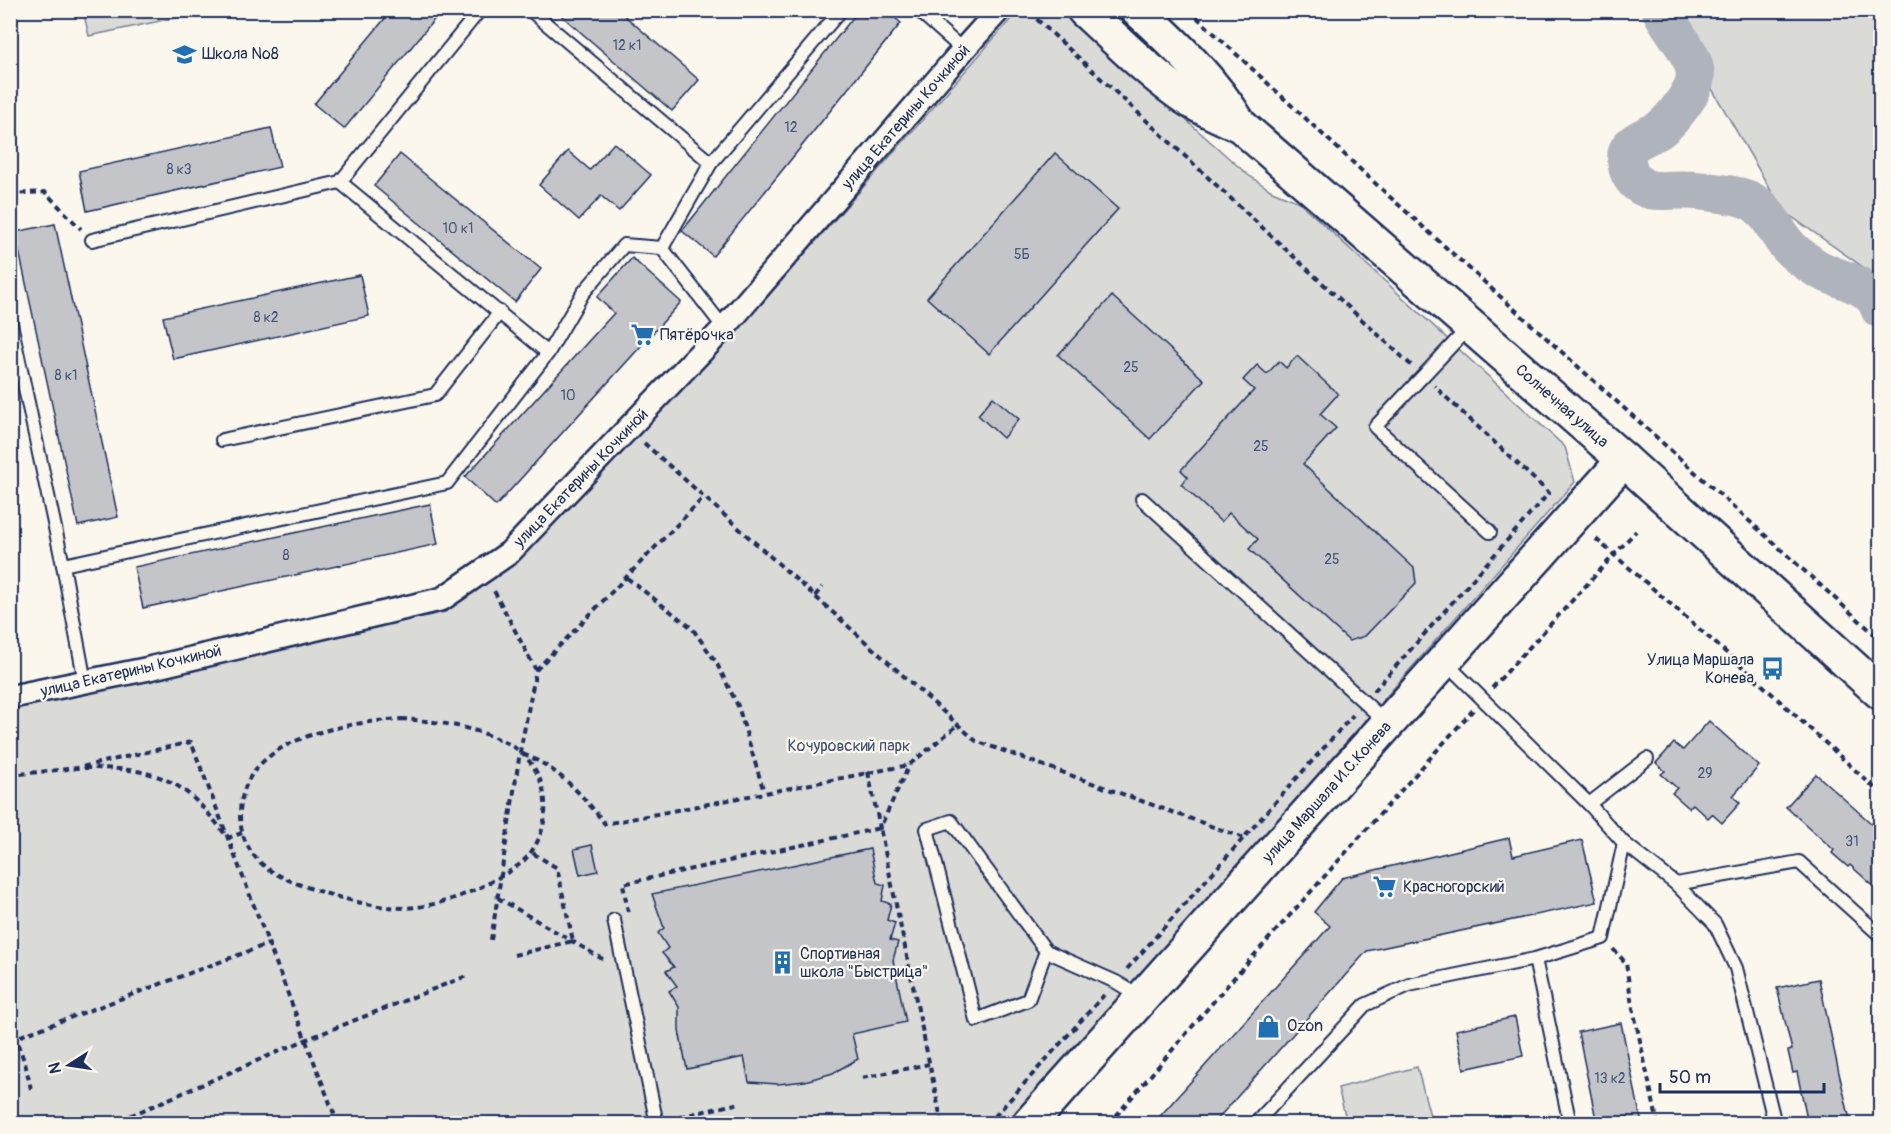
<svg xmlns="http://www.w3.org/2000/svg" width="1891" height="1134" font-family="Pangolin,sans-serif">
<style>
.green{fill:#dadad7;stroke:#7a849a;stroke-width:1.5}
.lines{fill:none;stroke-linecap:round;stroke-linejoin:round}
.river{stroke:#afb3bb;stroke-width:39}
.building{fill:#c3c5c9;stroke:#1b2f5e;stroke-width:1.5}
.service-casing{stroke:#1b2f5e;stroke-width:16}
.minor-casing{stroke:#1b2f5e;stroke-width:27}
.secondary-casing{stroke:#1b2f5e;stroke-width:38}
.path{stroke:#1b2f5e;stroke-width:4;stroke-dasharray:6 4.5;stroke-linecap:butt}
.service{stroke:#fbf7ec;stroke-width:12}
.minor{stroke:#fbf7ec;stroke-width:22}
.secondary{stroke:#fbf7ec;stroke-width:33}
.labels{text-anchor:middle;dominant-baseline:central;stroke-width:4.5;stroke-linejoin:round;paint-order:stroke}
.number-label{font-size:14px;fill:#455479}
.poi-label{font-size:16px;fill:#1b2f5e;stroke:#fbf7ec;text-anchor:start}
.street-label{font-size:16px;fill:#1b2f5e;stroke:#fbf7ec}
.park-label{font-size:16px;fill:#415176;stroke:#fbf7ec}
</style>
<rect width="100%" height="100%" fill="#fbf7ec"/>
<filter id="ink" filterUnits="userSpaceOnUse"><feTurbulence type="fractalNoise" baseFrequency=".0167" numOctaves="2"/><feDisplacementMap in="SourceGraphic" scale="12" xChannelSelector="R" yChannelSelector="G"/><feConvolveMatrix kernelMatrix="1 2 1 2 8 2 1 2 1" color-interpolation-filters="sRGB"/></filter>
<g filter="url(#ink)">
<!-- green -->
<g class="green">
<path d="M83,11H182L184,16L89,36Z"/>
<path d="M1018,11H1063L1248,175L1272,191L1299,202L1565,447L1575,482L1070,1056L1008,1123H11L10,708L445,612L508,565L730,339Z"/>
<path d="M1667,11H1880V279L1782,210Z"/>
<path d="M1417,1067L1432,1123H1347L1338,1088Z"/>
</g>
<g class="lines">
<!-- river -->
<path class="river" d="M1661,10C1670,29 1698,57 1695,78C1694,93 1671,121 1659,130C1650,135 1638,139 1631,146C1623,154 1627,172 1634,180C1648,196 1667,189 1685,190C1700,190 1716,193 1731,195C1775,201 1769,234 1799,256C1805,260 1811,265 1818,269C1839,281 1871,282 1880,309"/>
</g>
<!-- building -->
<g class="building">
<path d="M392,10H442L344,129L314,104Z"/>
<path d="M555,10H618L699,80L672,111Z"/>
<path d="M859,10H886L901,23L713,256L682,231Z"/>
<path d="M271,128L280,167L87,211L79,171Z"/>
<path d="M614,143L651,175L619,211L601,196L579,220L539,185L568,151L590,170Z"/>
<path d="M1055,153L1118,209L989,354L927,298Z"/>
<path d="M400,154L541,269L515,302L374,186Z"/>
<path d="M55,224L118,517L78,526L15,232Z"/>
<path d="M632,258L681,302L496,506L465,477L614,313L597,297Z"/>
<path d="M360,275L369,316L173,359L163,317Z"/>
<path d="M1112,296L1204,380L1150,439L1058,355Z"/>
<path d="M1297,356L1338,394L1320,414L1336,428L1303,464L1414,568L1416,583L1365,636L1349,641L1249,549L1258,539L1229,513L1221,522L1181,484L1188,477L1181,470L1254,390L1243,380L1257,365L1267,374L1279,361L1286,368Z"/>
<path d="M993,397L1019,419L1003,438L978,415Z"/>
<path d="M430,504L438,544L143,608L134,567Z"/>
<path d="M1709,721L1759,766L1733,796L1740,803L1722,823L1712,814L1708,818L1693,804L1689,808L1672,793L1677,788L1661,774L1665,771L1656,763L1674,743L1683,750Z"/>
<path d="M1816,774L1881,832V893L1850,865L1848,867L1832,853L1834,850L1786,807Z"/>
<path d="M1509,838L1513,856L1582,840L1597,902L1367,951L1213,1124H1153L1330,926L1314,912L1342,878Z"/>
<path d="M592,845L598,871L580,875L574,849Z"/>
<path d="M870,849L877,883L885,885L882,901L891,904L887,920L895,923L890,940L898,942L893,960L906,1022L852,1034L858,1059L833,1073L805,1081L778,1084L749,1082L744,1057L687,1069L679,1031V1007L669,991L677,986L666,971L674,967L662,953L668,948L658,933L664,928L652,894Z"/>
<path d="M1819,979L1839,1073L1851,1124H1808L1797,1072L1793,1073L1788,1051L1792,1050L1777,988Z"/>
<path d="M1515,1017L1523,1056L1464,1069L1456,1030Z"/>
<path d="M1621,1023L1642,1124H1597L1578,1032Z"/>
</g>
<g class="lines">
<defs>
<g id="service">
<path d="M530,10L711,163"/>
<path d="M918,10L963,50"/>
<path d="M340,182L548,353"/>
<path d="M92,240L340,182L480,10"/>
<path d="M662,248L724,328"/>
<path d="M10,319L63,565L85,682"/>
<path d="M1469,327L1375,427L1490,532"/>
<path d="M222,440L435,395L500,312"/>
<path d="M1142,499L1387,723"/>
<path d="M63,565L447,483L548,353L583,293L624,245L662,248L711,163L841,10"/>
<path d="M1445,662L1589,804L1624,843L1676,884L1715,924L1736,968L1775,1124"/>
<path d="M1589,804L1647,759"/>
<path d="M1676,884L1799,862L1880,935"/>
<path d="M614,920L657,1124"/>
<path d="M1046,951L1028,1000L976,1020L927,829L951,821L1046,951L1116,982L1141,997"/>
<path d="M1535,959L1570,1124"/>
<path d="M1255,1124L1365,1005L1409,985L1535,959L1603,938L1624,843"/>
</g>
<path id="minor" d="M10,697L147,669L442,599L509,553L724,328L963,50L999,10"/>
<g id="secondary">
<path d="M1084,10C1117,40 1149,73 1186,98C1203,109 1222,117 1240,125L1624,460L1880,692"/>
<path d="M1138,10C1177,46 1213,80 1240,125"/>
<path d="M1029,1124L1624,460"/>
</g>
</defs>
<!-- service casing -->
<use href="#service" class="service-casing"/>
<!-- minor casing -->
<use href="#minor" class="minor-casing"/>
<!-- secondary casing -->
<use href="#secondary" class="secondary-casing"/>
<!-- path -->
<g class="path">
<path d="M1189,10L1390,197L1880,639"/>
<path d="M1029,12L1411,365"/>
<path d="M10,194L45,192L81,229"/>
<path d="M644,443L976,741L1244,838"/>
<path d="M1596,539L1745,669L1880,793"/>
<path d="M627,578L692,628L716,662L738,706L764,792"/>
<path d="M815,596L822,587"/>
<path d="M536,670L704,497"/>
<path d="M1492,688L1636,531"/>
<path d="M1374,691L1549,493L1434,386"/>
<path d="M401,719C438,721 474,727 507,743C549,765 557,821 528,856C517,869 501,876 487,884C462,897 433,907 404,908C375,908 343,899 315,890C284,879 254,869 243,835C239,822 239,807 243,794C258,736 350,722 401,719Z"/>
<path d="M523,754C557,767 583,795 605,824L909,765L958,725"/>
<path d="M84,768C159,768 182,777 228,838L242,833"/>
<path d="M868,772L880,828L909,765"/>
<path d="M10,775L77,768L191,742L338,1124"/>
<path d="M498,898L606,961"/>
<path d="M628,912L623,884L880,828L942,1124"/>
<path d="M491,940L520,752L536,670L493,589"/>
<path d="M1613,949L1626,963L1631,999L1658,1124"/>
<path d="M514,955L573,941L557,868L531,852"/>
<path d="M1127,969L1353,715"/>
<path d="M10,1024L25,1063L31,1089"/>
<path d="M10,1040L268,944"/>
<path d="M862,1078L929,1064"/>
<path d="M670,1119L740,1103"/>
<path d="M111,1124L305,1040L469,975"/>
<path d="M988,1124L1104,995"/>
<path d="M1109,1124L1232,980L1473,710"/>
</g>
<!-- service -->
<use href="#service" class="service"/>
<!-- minor -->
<use href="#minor" class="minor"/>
<!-- secondary -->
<use href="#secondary" class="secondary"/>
</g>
</g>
<!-- icons -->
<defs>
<symbol id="school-bare" viewBox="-9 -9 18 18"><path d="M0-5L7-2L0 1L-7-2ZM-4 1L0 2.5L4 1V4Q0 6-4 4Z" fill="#1f6fb2" stroke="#fbf7ec" stroke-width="2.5" paint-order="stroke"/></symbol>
<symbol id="supermarket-bare" viewBox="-9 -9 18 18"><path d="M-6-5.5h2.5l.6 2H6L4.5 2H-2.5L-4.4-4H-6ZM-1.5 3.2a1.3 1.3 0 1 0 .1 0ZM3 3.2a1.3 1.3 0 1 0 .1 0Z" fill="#1f6fb2" stroke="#fbf7ec" stroke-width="2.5" paint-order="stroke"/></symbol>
<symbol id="bus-bare" viewBox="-9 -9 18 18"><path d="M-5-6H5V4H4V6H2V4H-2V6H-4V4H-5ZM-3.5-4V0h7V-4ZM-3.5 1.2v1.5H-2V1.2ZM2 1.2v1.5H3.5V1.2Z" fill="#1f6fb2" stroke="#fbf7ec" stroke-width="2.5" paint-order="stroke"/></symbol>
<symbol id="building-bare" viewBox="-9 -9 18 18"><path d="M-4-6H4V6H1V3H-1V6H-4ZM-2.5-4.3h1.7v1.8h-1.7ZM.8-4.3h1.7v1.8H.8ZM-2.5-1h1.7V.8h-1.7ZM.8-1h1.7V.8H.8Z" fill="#1f6fb2" stroke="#fbf7ec" stroke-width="2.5" paint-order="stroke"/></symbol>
<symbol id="shop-bare" viewBox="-9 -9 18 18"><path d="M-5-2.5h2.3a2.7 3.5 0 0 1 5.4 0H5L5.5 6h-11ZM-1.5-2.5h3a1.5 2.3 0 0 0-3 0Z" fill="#1f6fb2" stroke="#fbf7ec" stroke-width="2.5" paint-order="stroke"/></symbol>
</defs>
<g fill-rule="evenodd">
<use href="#school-bare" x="168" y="38" width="33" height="33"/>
<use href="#supermarket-bare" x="626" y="318" width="33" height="33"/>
<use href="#bus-bare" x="1756" y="652" width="33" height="33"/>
<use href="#supermarket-bare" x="1368" y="870" width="33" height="33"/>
<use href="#building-bare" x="766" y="946" width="33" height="33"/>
<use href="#shop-bare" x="1252" y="1010" width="33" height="33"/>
</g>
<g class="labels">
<!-- number labels -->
<g class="number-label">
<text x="627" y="45">12 к1</text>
<text x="791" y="127">12</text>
<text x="179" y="169">8 к3</text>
<text x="458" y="228">10 к1</text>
<text x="1022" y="254">5Б</text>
<text x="266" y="317">8 к2</text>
<text x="1131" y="367">25</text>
<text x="66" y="375">8 к1</text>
<text x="568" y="395">10</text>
<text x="1261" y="446">25</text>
<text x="286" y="555">8</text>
<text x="1332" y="559">25</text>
<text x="1705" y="773">29</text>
<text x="1852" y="841">31</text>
<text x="1610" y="1078">13 к2</text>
</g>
<!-- poi labels -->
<g class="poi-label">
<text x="202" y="54">Школа №8</text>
<text x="660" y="335">Пятёрочка</text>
<text x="1754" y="660" text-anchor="end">Улица Маршала<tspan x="1754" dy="18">Конева</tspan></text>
<text x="1403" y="887">Красногорский</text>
<text x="800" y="954">Спортивная<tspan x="800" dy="18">школа "Быстрица"</tspan></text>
<text x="1287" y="1026">Ozon</text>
</g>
<!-- street labels -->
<g class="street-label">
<text transform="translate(906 117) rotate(-49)">улица Екатерины Кочкиной</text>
<text transform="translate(1562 406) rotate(41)">Солнечная улица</text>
<text transform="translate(581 478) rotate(-46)">улица Екатерины Кочкиной</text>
<text transform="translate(131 671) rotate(-13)">улица Екатерины Кочкиной</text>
<text transform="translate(1327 792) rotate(-48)">улица Маршала И.С.Конева</text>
</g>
<!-- park labels -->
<g class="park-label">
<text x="849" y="746">Кочуровский парк</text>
</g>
</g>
<!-- margin -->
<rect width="1891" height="1134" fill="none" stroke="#fbf7ec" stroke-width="36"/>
<rect x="18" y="18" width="1855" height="1098" fill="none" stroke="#1b2f5e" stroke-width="2" filter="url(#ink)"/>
<!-- north arrow -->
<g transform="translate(69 1065) rotate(258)" stroke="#fbf7ec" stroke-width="4.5" paint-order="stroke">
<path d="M0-4.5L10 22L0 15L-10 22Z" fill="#1b2f5e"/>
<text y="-9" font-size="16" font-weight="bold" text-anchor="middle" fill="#1b2f5e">N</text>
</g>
<!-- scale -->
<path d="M1660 1083v9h164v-9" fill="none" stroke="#1b2f5e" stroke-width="3"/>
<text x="1669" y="1083" font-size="18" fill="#1b2f5e" stroke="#fbf7ec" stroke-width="4.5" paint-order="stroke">50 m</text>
</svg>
